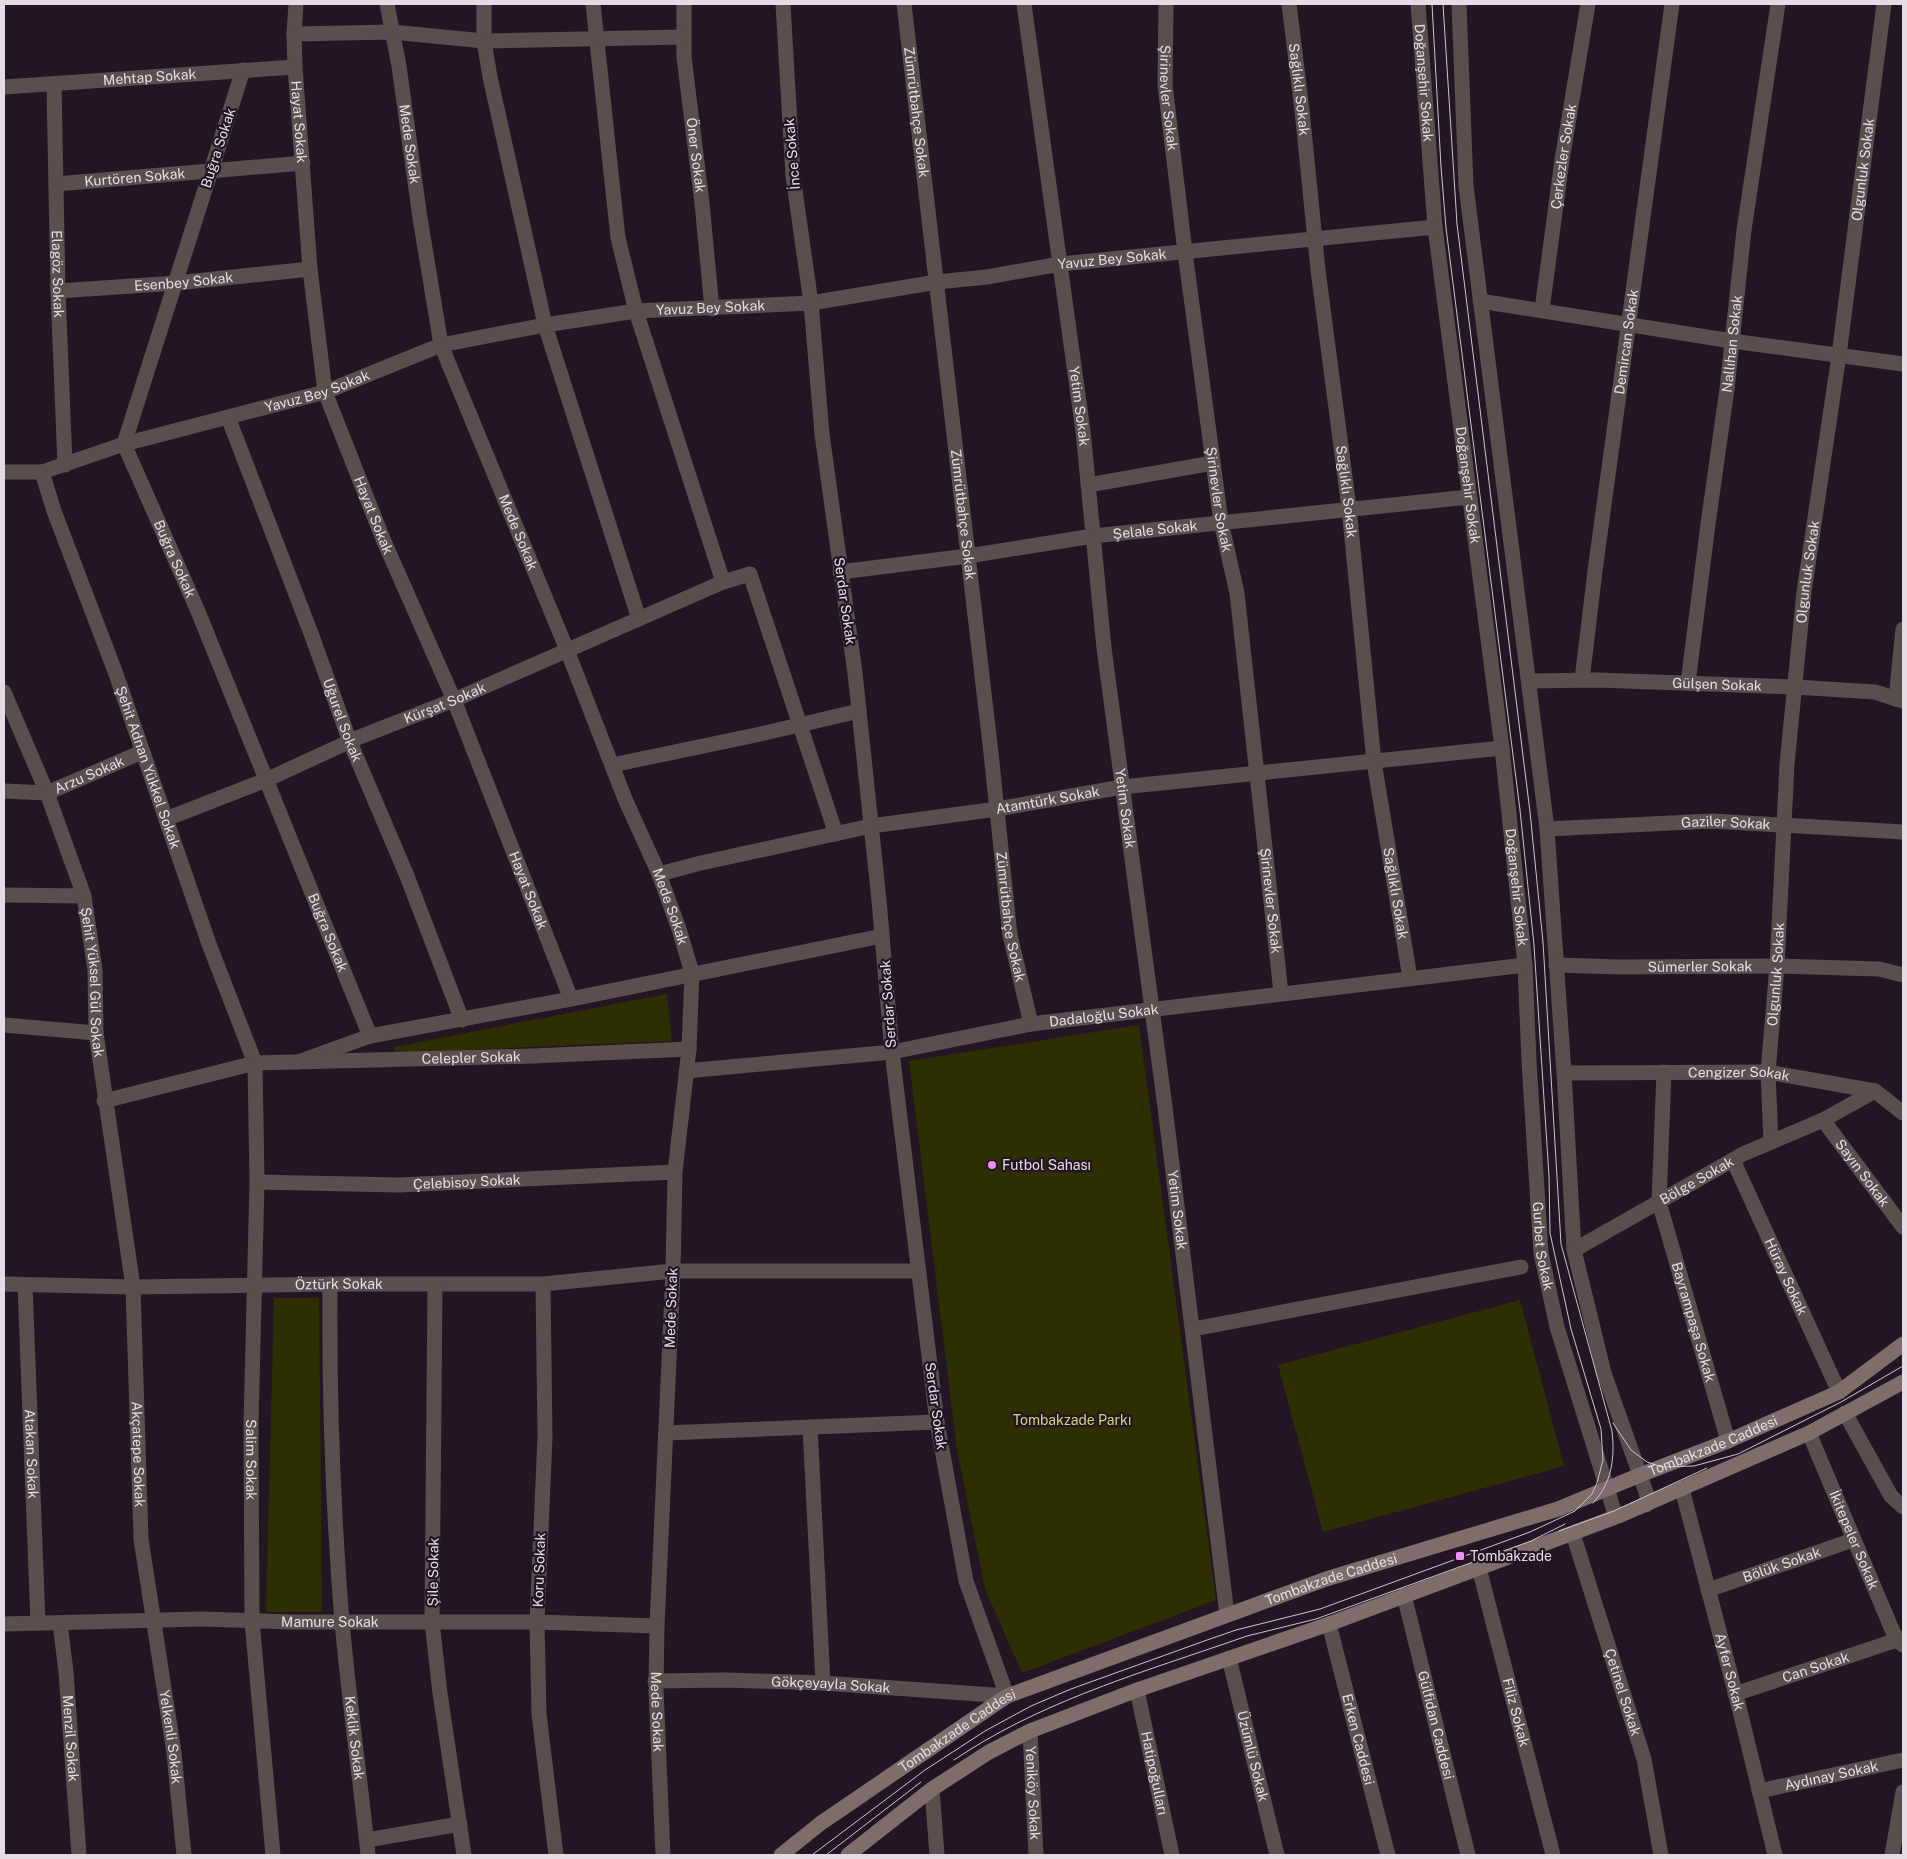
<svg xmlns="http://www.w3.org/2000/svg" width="1907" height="1859" font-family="'Public Sans',sans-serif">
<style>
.green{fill:#2e2f01}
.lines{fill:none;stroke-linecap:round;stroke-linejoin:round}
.street{stroke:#5b4f4e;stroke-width:15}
.secondary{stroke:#7f6d6b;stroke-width:15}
.tram{stroke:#cdc2cd;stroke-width:1}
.poi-dot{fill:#eb8dfb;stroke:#241524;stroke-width:2}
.labels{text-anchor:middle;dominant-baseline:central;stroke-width:4.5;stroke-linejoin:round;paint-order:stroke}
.street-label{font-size:14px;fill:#e5dbe5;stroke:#241524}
.poi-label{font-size:14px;fill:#e5dbe5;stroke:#241524;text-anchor:start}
.park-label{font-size:14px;fill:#d2d773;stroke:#241524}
</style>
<rect width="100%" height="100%" fill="#241524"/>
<!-- green -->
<g class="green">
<path d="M667,994L672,1041L395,1053L394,1047Z"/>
<path d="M1139,1025L1216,1600L1022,1673L985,1589L957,1450L909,1061Z"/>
<path d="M274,1298H319L322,1612H266Z"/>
<path d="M1520,1300L1564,1466L1323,1532L1278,1365Z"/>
</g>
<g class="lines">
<!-- street -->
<g class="street">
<path id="s1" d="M296,4L294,34L295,67L310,269L325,392L383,539L454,700L571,999"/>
<path id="s2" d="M387,4L399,66L420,218L441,345L567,650L625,799L659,874L679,929L692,973L689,1049L675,1172L673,1271L657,1626L656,1689L663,1855"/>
<path d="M484,4V41L490,77L545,325L639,619"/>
<path d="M593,4L618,238L636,311L723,582"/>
<path id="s3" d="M684,4V57L702,203L712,309"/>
<path id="s4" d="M904,4L991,753L1010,935L1031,1024"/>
<path id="s5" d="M1024,4L1083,431L1104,648L1165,1107L1227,1615"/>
<path id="s6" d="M1166,4L1165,85L1185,252L1221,522L1237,593L1281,993"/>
<path id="s7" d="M1289,4L1302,110L1318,270L1349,508L1374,762L1410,978"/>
<path id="s8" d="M1418,4L1435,227L1502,748L1525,965L1529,1061L1541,1253L1557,1327L1614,1511L1621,1515"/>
<path d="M1459,4L1466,186L1547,829L1564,1073L1574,1250L1604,1373L1647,1495L1646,1505"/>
<path d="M294,34L392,32L484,41L683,37"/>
<path id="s9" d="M243,70L124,444L197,609L370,1036"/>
<path id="s10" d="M54,84L58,291L65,465"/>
<path id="s11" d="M4,87L295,67"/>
<path id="s12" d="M56,184L303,163"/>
<path id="s13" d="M58,291L176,283L310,269"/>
<path d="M1480,301L1732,341L1903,364"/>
<path id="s14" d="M1542,310L1562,160L1588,4"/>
<path id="s15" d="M228,417L312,636L350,742L407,876L462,1020"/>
<path id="s16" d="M4,472H42L124,444L325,392L441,345L545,325L636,311L811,303L937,282L987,277L1060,264L1435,227"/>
<path id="s17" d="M42,472L54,511L116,674L209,944L255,1063L257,1182L251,1424L252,1621L273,1855"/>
<path d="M1088,485L1213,463"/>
<path id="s18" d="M840,572L968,556L1093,536L1469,497"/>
<path id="s19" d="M1582,680L1595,571L1672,4"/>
<path id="s20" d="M1529,681L1597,680L1795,687L1875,692L1903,701"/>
<path id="s21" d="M1688,683L1708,524L1727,389L1744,230L1778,4"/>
<path id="s22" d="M4,692L47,793L84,896L95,970L96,1033L133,1287L141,1539L174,1753L184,1855"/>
<path d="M1896,699L1903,629"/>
<path d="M612,765L756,735L859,711"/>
<path id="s23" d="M4,791L47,793L142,752"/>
<path id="s24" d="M166,819L266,780L357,738L454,700L723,582L750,574L836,834"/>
<path id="s25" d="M1547,829L1712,821L1903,832"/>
<path id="s26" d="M659,874L701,863L871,826L997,809L1122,787L1502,748"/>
<path d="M4,895L84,896"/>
<path id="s27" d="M1556,965L1620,967L1777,966L1879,969L1903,975"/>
<path d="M4,1025L96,1033"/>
<path d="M298,1062L370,1036L571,999L882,936"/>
<path id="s28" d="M686,1071L892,1052L1031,1024L1525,965"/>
<path id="s29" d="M1664,1072L1659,1202L1728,1441"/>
<path id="s30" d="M1564,1073L1768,1072L1875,1091L1903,1113"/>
<path id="s31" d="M104,1101L255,1063L533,1056L689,1049"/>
<path id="s32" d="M1823,1120L1903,1227"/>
<path id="s33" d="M1771,1142L1768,1072L1777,966L1787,764L1804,592L1839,355L1884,4"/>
<path id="s34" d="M1733,1160L1839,1392"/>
<path id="s35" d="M257,1182L399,1185L675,1172"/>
<path id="s36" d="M1574,1250L1743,1154L1823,1120L1875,1091"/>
<path id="s37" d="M4,1284L133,1287L330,1284H543L673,1271H918"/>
<path id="s38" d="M330,1284C329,1397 333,1510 342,1622C349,1700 360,1777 368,1855"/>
<path d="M543,1284L545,1437L537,1622L539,1714L556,1855"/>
<path id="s39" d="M25,1285L38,1623"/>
<path d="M435,1286L432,1622L440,1693L464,1855"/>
<path d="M1193,1329L1521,1267"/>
<path d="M1845,1413L1891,1496L1903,1507"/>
<path d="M810,1427L823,1683"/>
<path d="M666,1433L937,1422"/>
<path id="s40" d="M1809,1433L1896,1639L1903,1645"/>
<path id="s41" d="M1682,1489L1739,1707L1775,1855"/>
<path id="s42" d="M1573,1534L1644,1759L1661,1855"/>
<path id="s43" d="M1479,1568L1553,1855"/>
<path id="s44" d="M1708,1590L1853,1540"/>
<path id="s45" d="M1404,1595L1468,1855"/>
<path id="s46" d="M60,1623L66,1672L79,1855"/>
<path id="s47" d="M4,1624L202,1619L293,1622H537L657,1626"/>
<path id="s48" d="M1329,1624L1388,1855"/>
<path id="s49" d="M1229,1658L1277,1855"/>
<path id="s50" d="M655,1681L726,1680L823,1683L1007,1696L966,1581L937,1422L892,1052L879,900L855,673L822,434L811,303L793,176L783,4"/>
<path id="s51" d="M1137,1690L1172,1855"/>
<path id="s52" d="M1735,1694L1903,1638"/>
<path id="s53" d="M1030,1731L1036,1855"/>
<path d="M932,1789L937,1855"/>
<path id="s54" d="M1759,1791L1903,1760"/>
<path d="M367,1840L460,1824"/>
<path d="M1892,1855L1903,1792"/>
</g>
<!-- secondary -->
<g class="secondary">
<path id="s55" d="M781,1855L821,1823L1007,1696L1326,1579L1558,1509L1640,1475L1728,1441L1839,1392L1903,1344"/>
<path d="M848,1855L932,1789L989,1752L1030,1731L1137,1690L1329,1624L1621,1515L1809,1433L1903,1382"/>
</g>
<!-- tram -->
<g class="tram">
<path d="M1443,4L1457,224L1530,812L1543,942L1561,1244L1612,1431C1615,1458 1612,1483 1593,1503"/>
<path d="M1613,1423L1631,1450L1647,1462L1662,1467L1694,1466L1738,1454L1841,1402L1903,1366"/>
<path d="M1559,1531L1614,1511L1707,1468"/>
<path d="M954,1760C1035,1705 1130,1676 1221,1645L1247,1636L1316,1619L1531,1541L1565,1524"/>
<path d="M812,1855L925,1770L985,1731L1031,1706L1071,1689L1207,1640L1236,1630L1320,1609L1530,1532L1575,1511L1592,1494L1597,1483L1603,1460L1601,1429L1571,1329L1550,1233L1549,1176L1534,945L1520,810L1446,228L1441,167L1432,4"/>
<path d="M826,1855L921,1782"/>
</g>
</g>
<!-- markers -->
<g class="poi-dot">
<circle cx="992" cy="1165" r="5"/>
<rect x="1455" y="1551" width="10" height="10" rx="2.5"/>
</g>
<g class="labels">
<!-- street labels -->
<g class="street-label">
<text stroke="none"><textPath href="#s11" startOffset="146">Mehtap Sokak</textPath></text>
<text stroke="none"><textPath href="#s8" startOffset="79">Doğanşehir Sokak</textPath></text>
<text stroke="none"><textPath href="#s7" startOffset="86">Sağlıklı Sokak</textPath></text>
<text stroke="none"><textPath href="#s6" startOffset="94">Şirinevler Sokak</textPath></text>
<text stroke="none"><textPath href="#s4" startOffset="109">Zümrütbahçe Sokak</textPath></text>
<text stroke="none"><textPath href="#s1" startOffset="118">Hayat Sokak</textPath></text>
<text stroke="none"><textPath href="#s2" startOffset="142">Mede Sokak</textPath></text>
<text transform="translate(218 148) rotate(-72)">Buğra Sokak</text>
<text transform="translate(792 154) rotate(-95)">İnce Sokak</text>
<text stroke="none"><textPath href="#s3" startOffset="152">Öner Sokak</textPath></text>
<text stroke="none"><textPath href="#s14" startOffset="155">Çerkezler Sokak</textPath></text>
<text stroke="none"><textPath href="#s33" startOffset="978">Olgunluk Sokak</textPath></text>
<text stroke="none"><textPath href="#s12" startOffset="79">Kurtören Sokak</textPath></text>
<text stroke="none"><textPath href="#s16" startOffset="1135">Yavuz Bey Sokak</textPath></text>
<text stroke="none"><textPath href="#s10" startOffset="190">Elagöz Sokak</textPath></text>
<text stroke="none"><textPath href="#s13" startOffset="126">Esenbey Sokak</textPath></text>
<text stroke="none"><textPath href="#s16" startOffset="730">Yavuz Bey Sokak</textPath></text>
<text stroke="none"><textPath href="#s19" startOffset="341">Demircan Sokak</textPath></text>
<text stroke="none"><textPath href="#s21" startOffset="342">Nallıhan Sokak</textPath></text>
<text stroke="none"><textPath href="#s16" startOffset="325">Yavuz Bey Sokak</textPath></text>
<text stroke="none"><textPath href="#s5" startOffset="406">Yetim Sokak</textPath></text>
<text stroke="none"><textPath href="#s8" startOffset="484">Doğanşehir Sokak</textPath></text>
<text stroke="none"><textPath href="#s7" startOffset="491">Sağlıklı Sokak</textPath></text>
<text stroke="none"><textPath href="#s6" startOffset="499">Şirinevler Sokak</textPath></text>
<text stroke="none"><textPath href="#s4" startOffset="514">Zümrütbahçe Sokak</textPath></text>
<text stroke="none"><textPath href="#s1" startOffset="522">Hayat Sokak</textPath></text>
<text stroke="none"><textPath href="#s18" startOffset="318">Şelale Sokak</textPath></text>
<text stroke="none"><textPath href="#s2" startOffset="548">Mede Sokak</textPath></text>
<text stroke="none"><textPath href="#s9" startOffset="518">Buğra Sokak</textPath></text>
<text stroke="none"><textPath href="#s33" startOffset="572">Olgunluk Sokak</textPath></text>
<text transform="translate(845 601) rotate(82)">Serdar Sokak</text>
<text stroke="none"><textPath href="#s20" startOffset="188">Gülşen Sokak</textPath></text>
<text stroke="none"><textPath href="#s24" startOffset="302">Kürşat Sokak</textPath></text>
<text stroke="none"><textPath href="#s15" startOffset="324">Uğurel Sokak</textPath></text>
<text stroke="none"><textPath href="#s17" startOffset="314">Şehit Adnan Yükkel Sokak</textPath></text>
<text stroke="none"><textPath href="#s23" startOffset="89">Arzu Sokak</textPath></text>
<text stroke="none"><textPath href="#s26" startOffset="396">Atamtürk Sokak</textPath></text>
<text stroke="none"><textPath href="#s5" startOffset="811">Yetim Sokak</textPath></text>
<text stroke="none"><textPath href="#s25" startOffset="179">Gaziler Sokak</textPath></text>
<text stroke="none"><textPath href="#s8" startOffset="889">Doğanşehir Sokak</textPath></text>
<text stroke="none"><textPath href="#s1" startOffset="928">Hayat Sokak</textPath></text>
<text stroke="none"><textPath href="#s7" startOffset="896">Sağlıklı Sokak</textPath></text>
<text stroke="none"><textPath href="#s6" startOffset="904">Şirinevler Sokak</textPath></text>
<text stroke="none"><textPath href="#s2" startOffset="952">Mede Sokak</textPath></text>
<text stroke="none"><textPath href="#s4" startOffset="919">Zümrütbahçe Sokak</textPath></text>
<text stroke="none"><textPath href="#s9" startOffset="922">Buğra Sokak</textPath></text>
<text stroke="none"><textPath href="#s27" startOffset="144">Sümerler Sokak</textPath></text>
<text stroke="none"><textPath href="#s33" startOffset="168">Olgunluk Sokak</textPath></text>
<text stroke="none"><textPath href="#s22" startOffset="306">Şehit Yüksel Gül Sokak</textPath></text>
<text transform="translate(888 1004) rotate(-94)">Serdar Sokak</text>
<text stroke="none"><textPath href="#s28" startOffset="422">Dadaloğlu Sokak</textPath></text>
<text stroke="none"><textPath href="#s31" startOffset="372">Celepler Sokak</textPath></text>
<text stroke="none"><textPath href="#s30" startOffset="175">Cengizer Sokak</textPath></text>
<text stroke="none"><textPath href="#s32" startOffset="66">Sayın Sokak</textPath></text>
<text stroke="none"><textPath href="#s36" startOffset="141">Bölge Sokak</textPath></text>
<text stroke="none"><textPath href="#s35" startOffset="210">Çelebisoy Sokak</textPath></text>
<text stroke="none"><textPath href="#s5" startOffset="1216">Yetim Sokak</textPath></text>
<text stroke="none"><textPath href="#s8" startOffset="1249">Gurbet Sokak</textPath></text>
<text stroke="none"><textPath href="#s34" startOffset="128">Hüray Sokak</textPath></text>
<text stroke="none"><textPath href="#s37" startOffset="335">Öztürk Sokak</textPath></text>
<text transform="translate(671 1308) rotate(-88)">Mede Sokak</text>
<text stroke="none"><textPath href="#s29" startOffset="255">Bayrampaşa Sokak</textPath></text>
<text transform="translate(936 1406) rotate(82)">Serdar Sokak</text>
<text stroke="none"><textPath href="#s55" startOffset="1026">Tombakzade Caddesi</textPath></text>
<text stroke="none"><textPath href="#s39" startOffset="169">Atakan Sokak</textPath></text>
<text stroke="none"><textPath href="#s22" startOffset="781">Akçatepe Sokak</textPath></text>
<text stroke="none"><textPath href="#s17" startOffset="1025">Salim Sokak</textPath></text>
<text stroke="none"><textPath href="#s40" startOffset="116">İkitepeler Sokak</textPath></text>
<text stroke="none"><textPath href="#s44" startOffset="78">Bölük Sokak</textPath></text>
<text transform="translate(539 1570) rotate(-88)">Koru Sokak</text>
<text transform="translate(433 1572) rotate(-89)">Şile Sokak</text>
<text stroke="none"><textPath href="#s55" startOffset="621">Tombakzade Caddesi</textPath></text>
<text stroke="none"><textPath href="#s47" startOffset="326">Mamure Sokak</textPath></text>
<text stroke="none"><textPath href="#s52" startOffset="85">Can Sokak</textPath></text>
<text stroke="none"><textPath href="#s41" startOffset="189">Ayfer Sokak</textPath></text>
<text stroke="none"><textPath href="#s50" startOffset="176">Gökçeyayla Sokak</textPath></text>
<text stroke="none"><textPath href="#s42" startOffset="166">Çetinel Sokak</textPath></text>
<text stroke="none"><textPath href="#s2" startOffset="1762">Mede Sokak</textPath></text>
<text stroke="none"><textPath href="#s43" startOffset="149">Filiz Sokak</textPath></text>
<text stroke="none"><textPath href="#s45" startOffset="134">Gülfidan Caddesi</textPath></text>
<text stroke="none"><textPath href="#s55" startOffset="216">Tombakzade Caddesi</textPath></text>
<text stroke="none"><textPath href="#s22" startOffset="1066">Yelkenli Sokak</textPath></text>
<text stroke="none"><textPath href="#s46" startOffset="116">Menzil Sokak</textPath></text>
<text stroke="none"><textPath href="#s38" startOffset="455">Keklik Sokak</textPath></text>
<text stroke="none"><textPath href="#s48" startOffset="119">Erken Caddesi</textPath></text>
<text stroke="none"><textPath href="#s49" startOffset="101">Üzümlü Sokak</textPath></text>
<text stroke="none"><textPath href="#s51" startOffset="85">Hatipoğulları</textPath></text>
<text stroke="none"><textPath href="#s54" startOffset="74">Aydınay Sokak</textPath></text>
<text stroke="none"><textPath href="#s53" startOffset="62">Yeniköy Sokak</textPath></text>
</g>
<!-- poi labels -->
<g class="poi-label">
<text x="1002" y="1165">Futbol Sahası</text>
<text x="1470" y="1556">Tombakzade</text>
</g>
<!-- park labels -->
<g class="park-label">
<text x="1072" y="1420">Tombakzade Parkı</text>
</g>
</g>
<!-- border -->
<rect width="1907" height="1859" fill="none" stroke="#e5dbe5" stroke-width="10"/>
</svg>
